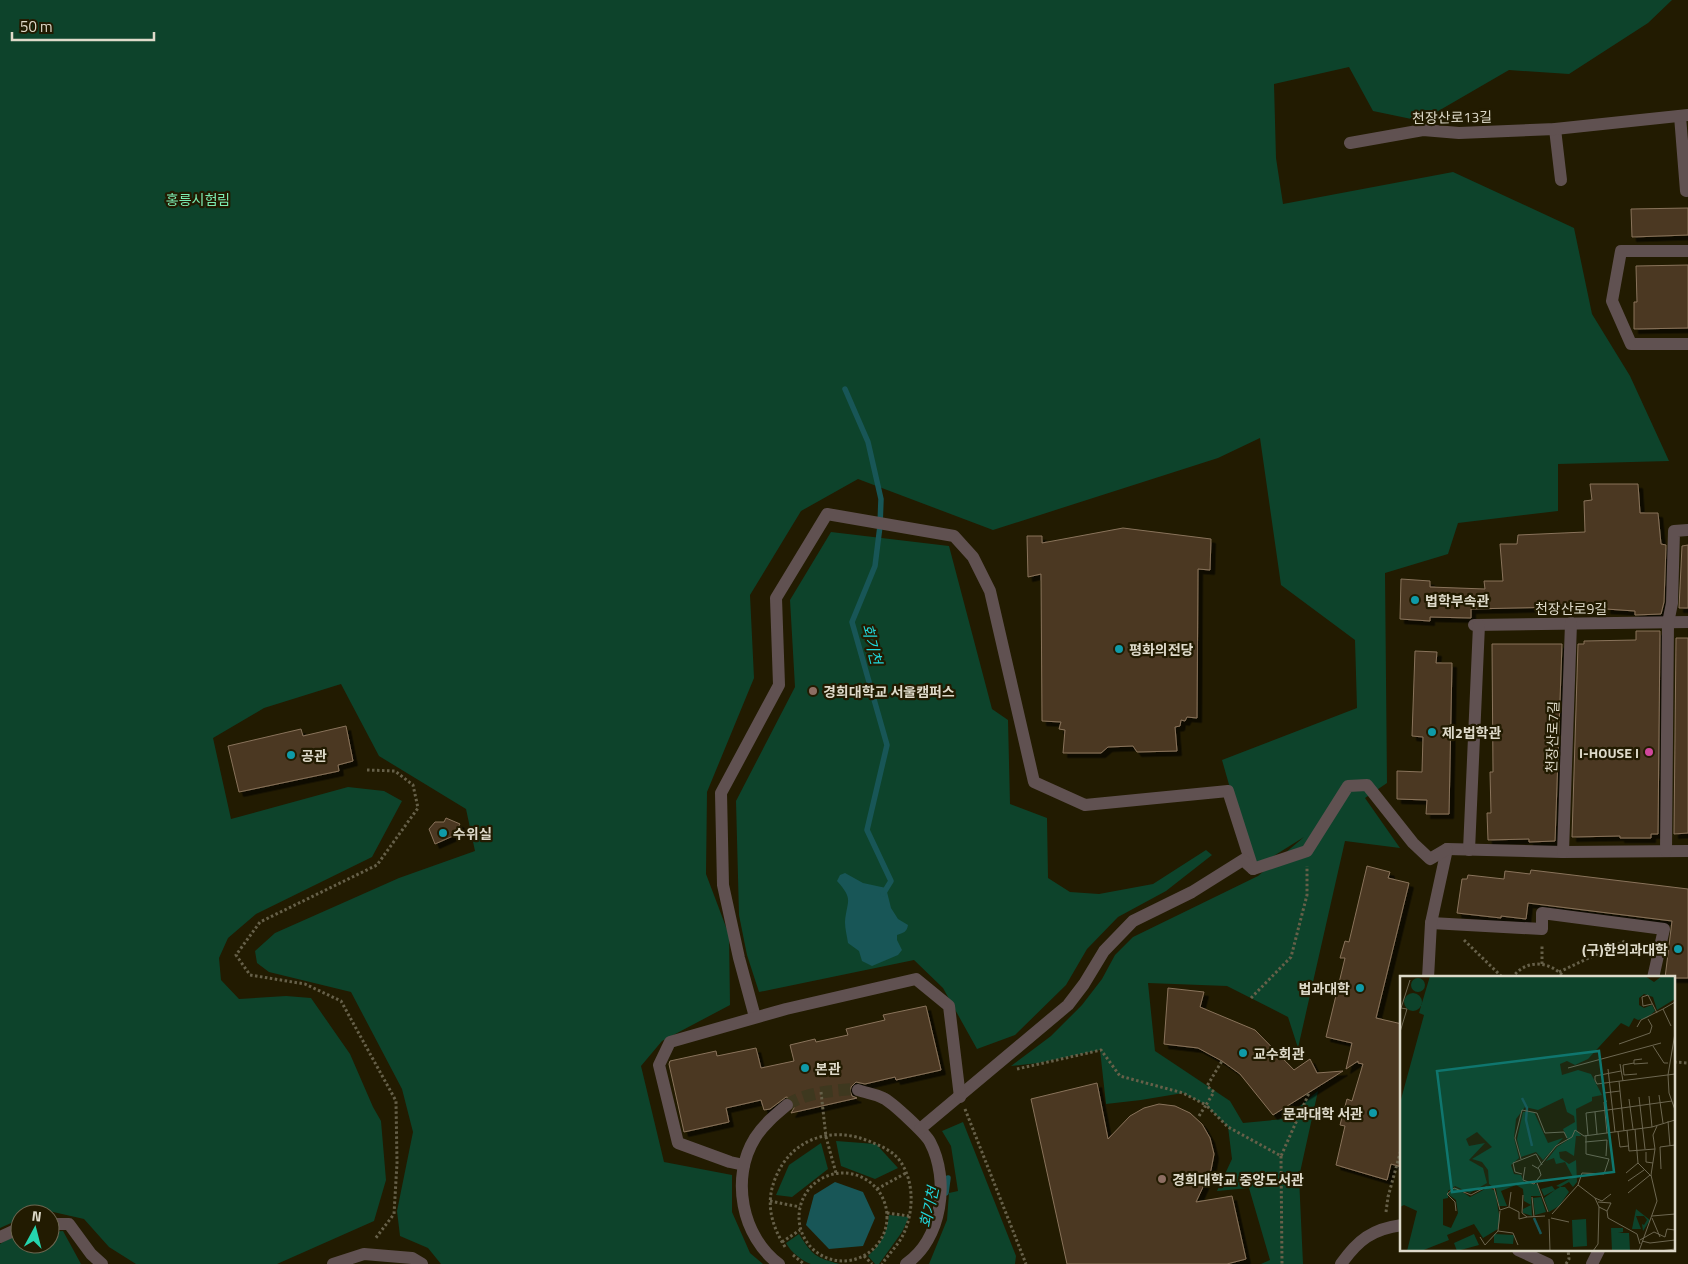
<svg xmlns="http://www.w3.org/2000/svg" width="1688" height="1264" font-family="'Titillium Web','Noto Sans KR',sans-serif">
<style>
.green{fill:#0d432b}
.water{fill:#185657}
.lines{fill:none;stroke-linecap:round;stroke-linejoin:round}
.stream{stroke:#185657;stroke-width:5.5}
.building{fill:#4b3822;stroke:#89735b;filter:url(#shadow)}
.minor-tunnel{stroke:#3e381f;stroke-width:12;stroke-dasharray:12 6;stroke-linecap:butt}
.path{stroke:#666049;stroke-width:3;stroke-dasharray:2.5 2.5;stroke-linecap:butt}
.minor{stroke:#605151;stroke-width:12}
.culture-dot{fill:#0f9aa8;stroke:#221b01;stroke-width:2}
.education-dot{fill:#8d6e63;stroke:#221b01;stroke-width:2}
.hotel-dot{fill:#d1479c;stroke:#221b01;stroke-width:2}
.labels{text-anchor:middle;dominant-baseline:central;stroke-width:4.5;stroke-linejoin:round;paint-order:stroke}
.street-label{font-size:14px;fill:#dedaca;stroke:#221b01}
.park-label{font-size:14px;fill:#7cedb3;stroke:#221b01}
.poi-label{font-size:14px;font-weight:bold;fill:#dedaca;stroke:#221b01;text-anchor:start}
.water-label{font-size:15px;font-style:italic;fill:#21d8dc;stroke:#221b01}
.inset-river{fill:none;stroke:#185657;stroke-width:2.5}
.inset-road{fill:none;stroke:#6d6751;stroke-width:1}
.view{fill:#0f766e;fill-opacity:0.15;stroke:#0f766e;stroke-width:2.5}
.inset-edge{fill:none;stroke:#dedaca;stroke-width:2.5}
</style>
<defs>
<filter id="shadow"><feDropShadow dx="4.5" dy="4.5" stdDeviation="0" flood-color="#0009"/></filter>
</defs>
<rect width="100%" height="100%" fill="#221b01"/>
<!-- green -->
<g class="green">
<path d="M0,0H1672L1648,23L1569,74L1509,70L1421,121L1373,111L1349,67L1274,84L1276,158L1283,204L1453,172L1574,228L1592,314L1630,376L1669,461L1558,464V511L1458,523L1448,554L1385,573L1387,783L1365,798L1400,848L1345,841L1298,1048L1288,1017L1227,986L1148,983L1155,1051L1230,1101L1243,1123L1284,1119L1318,1091L1299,1177L1303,1264H1261L1270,1260L1249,1188L1217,1191L1232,1159L1228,1127L1206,1105L1183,1093L1141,1100L1106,1104L1100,1050L1038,1063L1011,1066L1051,1036L1082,1005L1102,979L1115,955L1133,937L1258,876L1304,837L1253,869L1222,760L1357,708L1355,640L1281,585L1260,438L1218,458L993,530L858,479L801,511L750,595L754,678L707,792L706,874L729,935L730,1005L662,1041L641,1066L664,1162L732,1175V1212L750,1253L763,1264H441L428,1248L400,1236L397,1211L413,1132L402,1089L351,992L269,972L257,963L255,951L275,933L399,878L475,851L466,809L379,756L341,684L264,708L213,738L231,819L348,787L384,791L402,801L372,857L256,914L228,938L219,958L221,980L239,999L286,996L311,998L350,1054L373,1107L381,1121L386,1180L374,1221L277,1264H136L109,1247L84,1219L40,1209L30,1214H20V1219L0,1228Z"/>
<path d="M831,532L949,546L992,709L1008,720L1010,804L1047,818L1048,878L1070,892L1099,894L1153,884L1206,850L1212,855L1166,891L1118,917L1087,949L1066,985L1015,1035L977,1049L943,988L914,960L759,992L747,955L739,915L736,801L795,687L790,600Z"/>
<path d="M963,1122L1016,1256L1015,1264H929L947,1220L949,1193L958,1191L951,1146L942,1131Z"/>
<path d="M836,1141L876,1144L898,1168L875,1179L841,1166Z"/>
<path d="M821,1143L828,1169L792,1197L776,1195L789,1165Z"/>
<path d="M889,1215L909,1217L902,1232L879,1264H875L868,1256C881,1244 887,1233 889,1215Z"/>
<path d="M63,1231L81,1264H0V1244L16,1234H20V1244H50V1232Z"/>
<path d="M799,1234C812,1255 816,1258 840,1264C832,1264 820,1264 811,1264C803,1262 790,1251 786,1243Z"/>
</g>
<!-- water -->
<g class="water">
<path d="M845,873L863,883L886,888L891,908L898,919L908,925C907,932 903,933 897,935V940L902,950L898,955L872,966L862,961L859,951L848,943C847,936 845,929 845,922C847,900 854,900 837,881L840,875Z"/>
<path d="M835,1182L863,1192L875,1218L863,1246L829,1249L806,1225L814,1195Z"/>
</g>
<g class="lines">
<!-- stream -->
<g class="stream">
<path d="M845,389L868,442L881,499L880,526L875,566L852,622L887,745L867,830L891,881L883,894"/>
<path d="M946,1193L948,1178"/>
</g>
</g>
<!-- building -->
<g class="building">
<path d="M1688,208V235L1632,237L1631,209Z"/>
<path d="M1688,265V328L1634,329V302H1637L1636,266Z"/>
<path d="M1590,484H1638L1640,513H1658L1661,544L1666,545L1664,602L1661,614L1635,615V611L1606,609L1607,604L1559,606V607L1471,609V618L1430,617V621L1400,619L1401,579L1430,581V587L1485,589L1484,581H1503L1500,544H1517L1518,535L1585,532L1584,501L1592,500Z"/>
<path d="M1123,528L1211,539L1210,570L1198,569L1197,718L1187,717L1185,721L1181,720L1180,726L1175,727L1177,751L1137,752L1133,746L1108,747L1101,753H1063L1065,730L1059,729L1061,722L1042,721L1041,574L1028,577L1027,536H1042V543Z"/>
<path d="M1688,545V608H1679L1682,546Z"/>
<path d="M1636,631H1660L1658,834H1651V838H1620V836L1572,837L1578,644H1584V641L1636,640Z"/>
<path d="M1676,638H1688V833L1674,834Z"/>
<path d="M1492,644H1562L1555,841L1529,842V839L1488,840L1487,813H1491L1490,772H1493Z"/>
<path d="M1415,651L1437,652L1436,663H1452L1449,814H1426L1427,800L1397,799V771L1422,772L1423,737L1412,736Z"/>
<path d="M346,726L353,761L338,765L339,771L239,792L228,746L301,729L303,736Z"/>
<path d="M446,818L460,824L453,836L435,844L429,829L435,822H444Z"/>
<path d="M1367,866L1390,872L1388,878L1409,883L1376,1018L1402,1024V1167L1391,1164L1387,1180L1336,1165L1345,1126L1340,1125L1347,1099L1352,1101L1363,1064L1358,1063V1061L1346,1069L1352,1043L1326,1037L1345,958H1340L1345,941L1349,942Z"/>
<path d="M1531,870L1688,889V978H1665L1672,921L1528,903L1526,919L1501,916V918L1457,913L1462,879H1467L1468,875L1504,879L1505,871L1530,874Z"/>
<path d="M1168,988L1204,992L1200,1007L1255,1030L1294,1070L1310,1059L1317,1073L1343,1071L1273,1115L1240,1074L1222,1061L1198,1048L1164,1044Z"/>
<path d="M926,1006L941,1070L896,1080L895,1077L865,1084L856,1082L851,1087L850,1091L852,1096L857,1098L791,1113L794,1108L795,1103L790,1098L786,1097L770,1109L764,1110L761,1100L726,1108L729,1122L684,1132L669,1064L670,1061L716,1051L717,1056L756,1048L761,1068L794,1061L790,1045L815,1039L816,1042L848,1035L846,1029L885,1020L883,1015Z"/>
<path d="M1097,1083L1108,1139L1130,1116L1144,1108L1159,1104L1175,1106L1190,1113L1202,1124L1210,1138L1214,1154L1211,1170L1196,1202L1232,1196L1246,1259L1227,1264H1067L1031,1099Z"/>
</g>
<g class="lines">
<!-- minor-tunnel -->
<path class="minor-tunnel" d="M787,1105C807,1092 831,1091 853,1089L858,1090"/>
<!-- path -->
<g class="path">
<path d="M367,770L395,771L413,785L418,808L377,865L260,922L236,955L250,975L305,984L341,1001L396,1101L397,1163L394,1214L375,1239"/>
<path d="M1464,940L1503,978"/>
<path d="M1542,964V944"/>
<path d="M1559,972L1625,941"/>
<path d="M1512,978C1526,958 1551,961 1565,978"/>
<path d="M1251,998L1291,957L1307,895V866"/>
<path d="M1674,1062L1688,1063"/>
<path d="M1017,1069L1101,1050L1120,1076L1183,1093L1206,1105L1214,1092L1207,1086L1222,1061"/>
<path d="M821,1092L826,1137L836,1173"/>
<path d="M965,1109L1026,1264"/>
<path d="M1199,1116L1206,1105L1228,1127L1281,1156L1309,1093"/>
<path d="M1281,1156L1282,1264"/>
<circle cx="843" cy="1217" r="44"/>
<path d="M877,1189L906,1173"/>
<path d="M770,1201L800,1207"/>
<path d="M1386,1212L1388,1197L1402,1146"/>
<path d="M887,1213L909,1216"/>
<path d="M782,1242L800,1230"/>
<path d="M785,1247C772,1226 765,1204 775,1179C791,1138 832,1125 871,1142C881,1146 893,1151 900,1161C915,1182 914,1214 902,1237C897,1246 888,1255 882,1264"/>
<path d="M793,1255L804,1264"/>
<path d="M864,1256L872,1264"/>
<path d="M1566,1264L1569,1259L1568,1250"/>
</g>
<!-- minor -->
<g class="minor">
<path d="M1680,116L1686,191"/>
<path d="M1555,129L1561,180"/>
<path d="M1350,143L1423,130L1459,133L1555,129L1688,115"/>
<path d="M1688,251H1621L1612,301L1631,344H1688"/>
<path d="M1474,625L1688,622"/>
<path d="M1447,849L1563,852L1688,851"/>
<path d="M1469,850L1479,625"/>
<path d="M1666,851L1668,623L1672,603L1674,531L1688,530"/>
<path d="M1563,852L1571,623"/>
<path d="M1431,923L1542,929V913L1664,929L1653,978"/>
<path d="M1428,978L1431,923L1447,849"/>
<path d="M755,1017L739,958L723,885L721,793L779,685L776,598L827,514L954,536L973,557L990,591L1034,782L1085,805L1228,791L1253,869"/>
<path d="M858,1090C866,1093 876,1094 883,1098C892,1102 926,1134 930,1142C950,1180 942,1239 906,1264"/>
<path d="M920,1129L1068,1005L1084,984L1104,951L1133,921L1192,892L1243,860L1253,869L1307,851L1348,786L1367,785L1413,843L1430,859L1447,849"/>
<path d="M744,1165L730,1162L678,1143L659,1065L670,1042L786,1009L916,979L949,1006L960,1097"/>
<path d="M50,1224H69L91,1254L102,1264"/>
<path d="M0,1237L20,1228"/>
<path d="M1518,1250L1548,1264"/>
<path d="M333,1264L364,1254L412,1258L422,1264"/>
<path d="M779,1264C742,1237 730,1178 755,1138C763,1125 775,1115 787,1105"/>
<path d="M1341,1264C1358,1240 1372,1229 1402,1225"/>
<path d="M1592,1264L1599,1250"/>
</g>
</g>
<!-- markers -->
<g class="culture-dot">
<circle cx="1415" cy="600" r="5"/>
<circle cx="1119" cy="649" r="5"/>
<circle cx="1432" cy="732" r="5"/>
<circle cx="291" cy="755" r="5"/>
<circle cx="443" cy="833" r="5"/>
<circle cx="1678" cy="949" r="5"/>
<circle cx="1360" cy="988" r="5"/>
<circle cx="1243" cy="1053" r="5"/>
<circle cx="805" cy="1068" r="5"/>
<circle cx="1373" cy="1113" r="5"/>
</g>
<g class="education-dot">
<circle cx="813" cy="691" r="5"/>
<circle cx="1162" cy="1179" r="5"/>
</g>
<circle class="hotel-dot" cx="1649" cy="752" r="5"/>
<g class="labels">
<!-- street labels -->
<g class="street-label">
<text transform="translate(1452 117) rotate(-1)">천장산로13길</text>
<text x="1571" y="608">천장산로9길</text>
<text transform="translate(1552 737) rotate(-88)">천장산로7길</text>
</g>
<!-- park labels -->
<g class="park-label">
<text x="198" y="199">홍릉시험림</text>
</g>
<!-- poi labels -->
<g class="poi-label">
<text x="1425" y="600">법학부속관</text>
<text x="1129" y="649">평화의전당</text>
<text x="823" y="691">경희대학교 서울캠퍼스</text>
<text x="1442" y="732">제2법학관</text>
<text x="1639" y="752" text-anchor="end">I-HOUSE I</text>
<text x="301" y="755">공관</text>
<text x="453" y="833">수위실</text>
<text x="1668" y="949" text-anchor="end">(구)한의과대학</text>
<text x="1350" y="988" text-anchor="end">법과대학</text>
<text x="1253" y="1053">교수회관</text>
<text x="815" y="1068">본관</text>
<text x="1363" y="1113" text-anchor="end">문과대학 서관</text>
<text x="1172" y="1179">경희대학교 중앙도서관</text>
</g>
<!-- water labels -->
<g class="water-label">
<text transform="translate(872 644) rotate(76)">회기천</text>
<text transform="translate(929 1207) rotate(-78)">회기천</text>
</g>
</g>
<!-- overview -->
<g transform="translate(1400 976)">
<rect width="275" height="275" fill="#221b01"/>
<path d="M30,0H245L254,6L262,0H275V23L257,34L253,21L244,18L239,22V29L244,32L252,29L255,35L247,42L238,44L234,42L229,51L221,47L188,83L175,89L167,85L160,88L162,99L178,94L191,98L202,119L192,121V125L176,133L177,155L181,160H176L174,180L166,175L159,176L160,182L169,188L176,184L177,206L173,211L169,206L160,211H165L169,216L159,230L149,236L144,222L155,214L144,220L141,213L152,210L155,214L160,211L156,210L173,201L165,186L156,188L154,182L146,185L157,171L168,164L163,153L175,146L174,140L167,136L163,122L138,134L125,131L116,143L114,162L119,182L111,189L114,198L121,199L124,206L137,208L141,220H131L132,240L123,237V233L131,229L124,225L123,213L116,209L101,215L107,230H99L96,213L89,208L88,194L82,186L72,183L92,171L77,156L66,163L69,170L85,167L69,184L83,192L87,207L70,217L55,210L48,215V222L43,223V249L51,252L58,237L56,224L48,218L53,213L57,212L70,221L89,211L95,215L100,244L98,253L83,262L74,248L47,259L49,264L21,275H7L17,235L4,229L0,231V127L24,39L19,37ZM11 9a7 7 0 1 1 14 0a7 7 0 1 1-14 0ZM4 26a9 9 0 1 1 18 0a9 9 0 1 1-18 0ZM123,136H134L148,167L163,162L143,184L136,176L121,181L117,163ZM141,221L146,236L135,239L133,222ZM236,233L250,244L243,255L242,248L244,249L247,244L244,240H236L241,253H232ZM186,243L187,270L173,271L172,244ZM211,252H223V256L218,257H229L230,275H212ZM74,258L79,269L57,275L54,267ZM94,258L114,259L113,268L94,267Z" fill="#0d432b"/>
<path class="inset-river" d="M122,122L127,132L126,144L132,170M134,242L141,258"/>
<path class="inset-road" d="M252,28L243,30L242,21L248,19L257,37M271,50L263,33L275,26M237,51L241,44L263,33M0,56L7,33L1,32L10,4M275,57L268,99L269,117L275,134M0,59V75M219,68L250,57L252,50L248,43M253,70L264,87H268M242,83L234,84V88L248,87M234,87L223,89L224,99L237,98M220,88L223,105M168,92L261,67M208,93L215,156M221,95L195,100V104L197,108L275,98M219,105L224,155M204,117L220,115M259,119L263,147M249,120L252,151M239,121L245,173M229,123L233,153M195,136L197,158M186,137L272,125M186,137L188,159M268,145L270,170M235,153L238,187L251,200M227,154L229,175L255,173M218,156L220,171L228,170M207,157L204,126L207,125M185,166L207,164L206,180M246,176V186L253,187M121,183L115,162L122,134L137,137L145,157L164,156L167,162M125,191L123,204L134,208L141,199L139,193L132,189M138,192L156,170L172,161L175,154L184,160L252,151L275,144M261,193L260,171L275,169M226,197L238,187M122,198L115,196L113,187L136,178L142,189M228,205L244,194M137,207L148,236M178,209L195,222L199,231L198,268L193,275M228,217L250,199M123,219L122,237L127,241L145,240M132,221L134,241M195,222L202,225L211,218M198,226L211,227L207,235M109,231L119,236V243L127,241M199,231L207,235L208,242L237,258L240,268M56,235L55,226L47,218L54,212L71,219L86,211L94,212L100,234L109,231L111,216M152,238L178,209L182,197L204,198L209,183L186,178V159M252,240L275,238M151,242L169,246M252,242L260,261M149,243L150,275M98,255L113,257L118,269M80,261L85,269L98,255L100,235M240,264L254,256L265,261L267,253L275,254M242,265L250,267L275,264M239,275L257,225L251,199L255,173L253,159L257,150M260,275L275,273"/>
<path class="view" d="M199,75L214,196L52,216L37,95Z"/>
<rect width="275" height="275" class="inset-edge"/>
</g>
<!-- north arrow -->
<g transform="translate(35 1229) rotate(7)"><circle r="24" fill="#221b01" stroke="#6d6751"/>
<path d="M0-4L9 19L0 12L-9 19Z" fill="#25d5ae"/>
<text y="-8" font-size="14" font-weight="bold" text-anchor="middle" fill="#dedaca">N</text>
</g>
<!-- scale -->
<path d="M12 32v8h142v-8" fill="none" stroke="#dedaca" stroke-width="2.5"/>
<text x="20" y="32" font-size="15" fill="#dedaca" stroke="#221b01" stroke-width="4" paint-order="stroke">50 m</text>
</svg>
